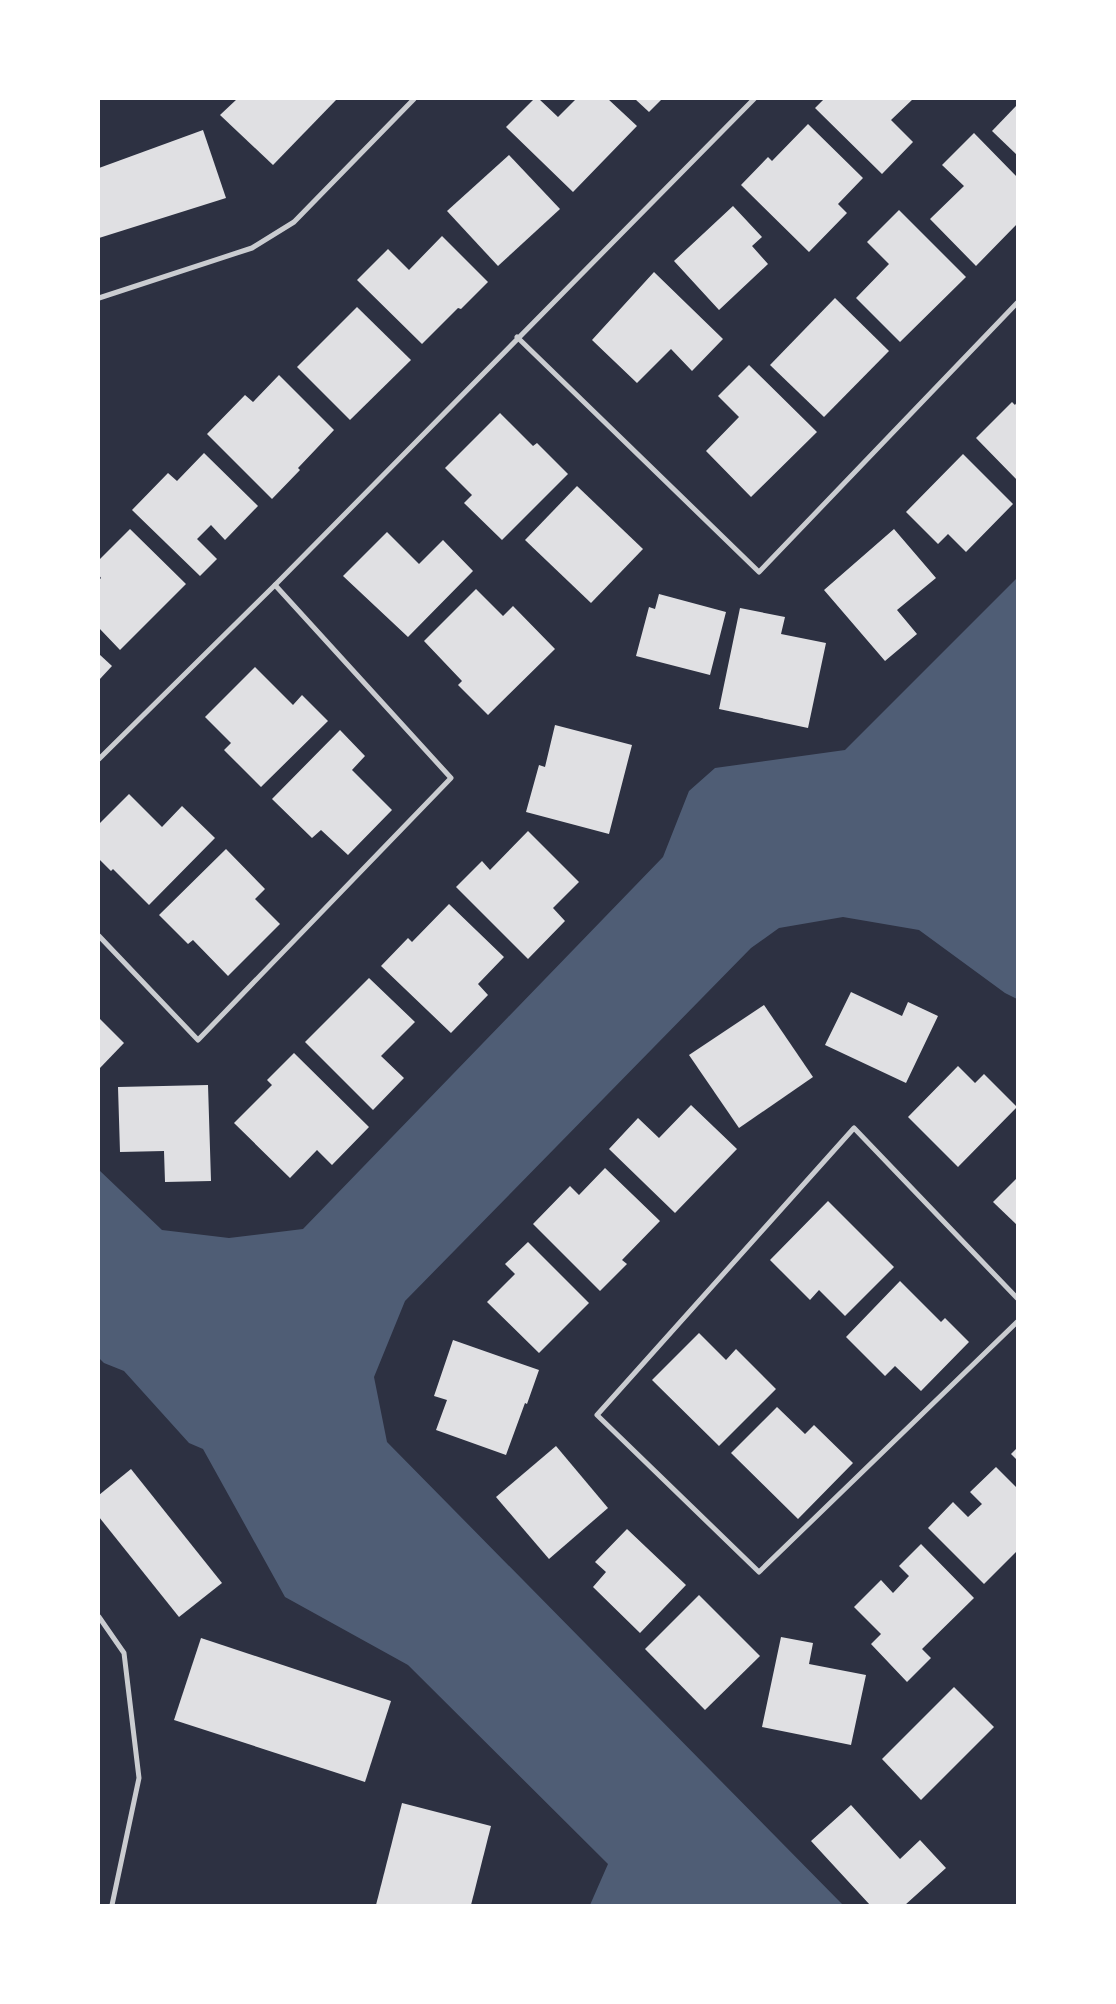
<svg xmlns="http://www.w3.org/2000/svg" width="1116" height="2004" font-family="'Times New Roman',serif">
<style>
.water{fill:#4f5d75}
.building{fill:#e0e0e3}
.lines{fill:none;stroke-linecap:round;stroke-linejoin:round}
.minor{stroke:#caccd0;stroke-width:5}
</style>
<rect width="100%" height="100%" fill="#2d3142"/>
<!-- water -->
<path class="water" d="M1017,578V999L1005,993L919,930L843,917L779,928L751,948L405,1301L374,1377L387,1442L843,1905H590L608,1864L408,1665L285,1597L203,1449L189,1443L124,1371L104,1363L99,1358V1170L162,1230L229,1238L303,1229L663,857L689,791L715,768L845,750Z"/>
<!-- building -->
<g class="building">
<path d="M237,99H337L273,165L220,115Z"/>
<path d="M534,99H539L558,117L576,99H608L637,126L573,192L506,127Z"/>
<path d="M635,99H662L649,112Z"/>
<path d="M824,99H913L891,120L913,142L882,174L815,108Z"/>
<path d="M1017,105V155L992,131Z"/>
<path d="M808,124L863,178L838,204L847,213L809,252L741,185L768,157L772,161Z"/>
<path d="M203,130L226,198L99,238V168Z"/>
<path d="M974,133L1017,177V224L976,266L930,219L964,186L942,165Z"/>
<path d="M509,155L560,209L498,266L447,211Z"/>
<path d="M733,206L762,237L752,246L768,264L719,310L674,261Z"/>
<path d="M899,210L966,277L900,342L856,298L889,264L867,242Z"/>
<path d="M442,236L488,282L461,309L458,308L422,344L357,280L388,249L409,270Z"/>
<path d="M654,272L723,339L692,371L671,349L637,383L592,340Z"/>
<path d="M835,298L889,351L824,417L770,365Z"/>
<path d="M357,307L411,360L350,420L297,367Z"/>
<path d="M749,365L817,432L751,497L706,451L739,417L718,396Z"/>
<path d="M279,375L334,430L298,468L300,470L272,499L207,434L245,395L253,402Z"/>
<path d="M1012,402L1015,405L1017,402V480L976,438Z"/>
<path d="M500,413L533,446L537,443L568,474L502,540L464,503L472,495L445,468Z"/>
<path d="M204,453L258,506L225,540L211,525L197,539L217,559L200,576L132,510L168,473L177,481Z"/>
<path d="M963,454L1013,504L966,552L948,534L938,544L906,512Z"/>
<path d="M577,486L643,549L591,603L525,540Z"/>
<path d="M130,529L186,584L120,650L99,628V580L101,578L99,575V560Z"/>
<path d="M894,529L936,578L897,610L917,634L885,661L824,590Z"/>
<path d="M387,532L419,564L443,540L473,571L408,637L343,576Z"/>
<path d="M476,589L503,616L513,606L555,649L488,715L458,685L462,681L424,641Z"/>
<path d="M659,594L726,612L710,675L636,656L649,607L655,609Z"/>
<path d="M740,608L785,617L781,634L826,643L808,728L719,709Z"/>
<path d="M99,654L112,666L99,680Z"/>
<path d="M255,667L293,705L302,695L328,721L261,787L224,750L231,743L205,717Z"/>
<path d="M555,725L632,745L609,834L526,812L539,765L545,767Z"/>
<path d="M340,730L365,756L352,770L392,810L348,855L321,830L312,838L272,799Z"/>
<path d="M129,794L162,827L182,806L215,838L149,905L113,869L111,871L99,859V824Z"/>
<path d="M528,831L579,882L553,908L565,921L528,959L456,887L482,861L490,870Z"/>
<path d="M226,849L265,889L255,899L280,924L228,976L193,940L188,944L159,915Z"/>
<path d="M449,904L504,957L478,984L488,995L451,1033L381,966L408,938L412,942Z"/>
<path d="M369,978L415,1022L381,1056L404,1078L373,1110L305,1042Z"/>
<path d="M851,992L902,1016L908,1002L938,1016L906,1083L825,1045Z"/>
<path d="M764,1005L813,1077L739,1128L689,1055Z"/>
<path d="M99,1018L124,1043L99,1069Z"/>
<path d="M294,1053L369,1127L332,1165L317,1150L290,1178L234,1123L272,1085L267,1080Z"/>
<path d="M958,1066L975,1083L984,1074L1017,1107L958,1167L908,1117Z"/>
<path d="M208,1085L211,1181L165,1182L164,1151L120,1152L118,1087Z"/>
<path d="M691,1105L737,1149L675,1213L609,1149L638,1118L659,1138Z"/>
<path d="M605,1168L660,1221L622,1260L627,1264L600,1291L533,1224L570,1186L579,1195Z"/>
<path d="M1017,1178V1225L993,1202Z"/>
<path d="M828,1201L894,1267L845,1316L819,1290L810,1300L770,1260Z"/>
<path d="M528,1242L589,1303L539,1353L487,1302L515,1274L505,1264Z"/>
<path d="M900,1281L941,1322L945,1318L969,1342L921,1391L895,1366L885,1376L846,1337Z"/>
<path d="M699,1333L726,1360L736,1349L776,1389L719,1446L652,1380Z"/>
<path d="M453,1340L539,1370L527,1404L525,1403L506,1455L436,1430L447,1400L434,1396Z"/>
<path d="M777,1407L805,1434L814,1425L853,1463L798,1519L731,1453Z"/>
<path d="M556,1446L608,1508L549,1559L496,1497Z"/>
<path d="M1017,1448V1460L1011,1454Z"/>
<path d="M996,1467L1017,1488V1551L984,1584L928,1528L953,1502L968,1517L982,1504L970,1492Z"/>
<path d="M131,1469L222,1583L179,1617L99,1517V1495Z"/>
<path d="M627,1529L686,1585L640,1633L593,1587L606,1572L595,1562Z"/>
<path d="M921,1544L974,1598L922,1649L931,1658L907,1682L871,1644L881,1634L854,1607L881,1580L893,1593L909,1576L899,1566Z"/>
<path d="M699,1595L760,1656L705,1710L645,1649Z"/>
<path d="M781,1637L813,1643L809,1664L866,1675L851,1745L762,1727Z"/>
<path d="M201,1638L391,1701L365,1782L174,1720Z"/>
<path d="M954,1687L994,1727L921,1800L882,1759Z"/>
<path d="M402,1803L491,1826L471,1905H376Z"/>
<path d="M851,1805L900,1859L920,1840L946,1868L905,1905H870L811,1841Z"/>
</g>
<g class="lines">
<!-- minor -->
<g class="minor">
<path d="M99,298L252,248L294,222L414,99"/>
<path d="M517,337L759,572L1017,303"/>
<path d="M99,759L275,585L754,99"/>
<path d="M99,936L198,1040L451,778L275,585"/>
<path d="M1017,1298L854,1128L597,1415L759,1572L1017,1322"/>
<path d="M99,1617L124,1653L139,1778L112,1905"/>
</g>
</g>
<!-- border -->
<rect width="1116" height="2004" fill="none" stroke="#ffffff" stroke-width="200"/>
</svg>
